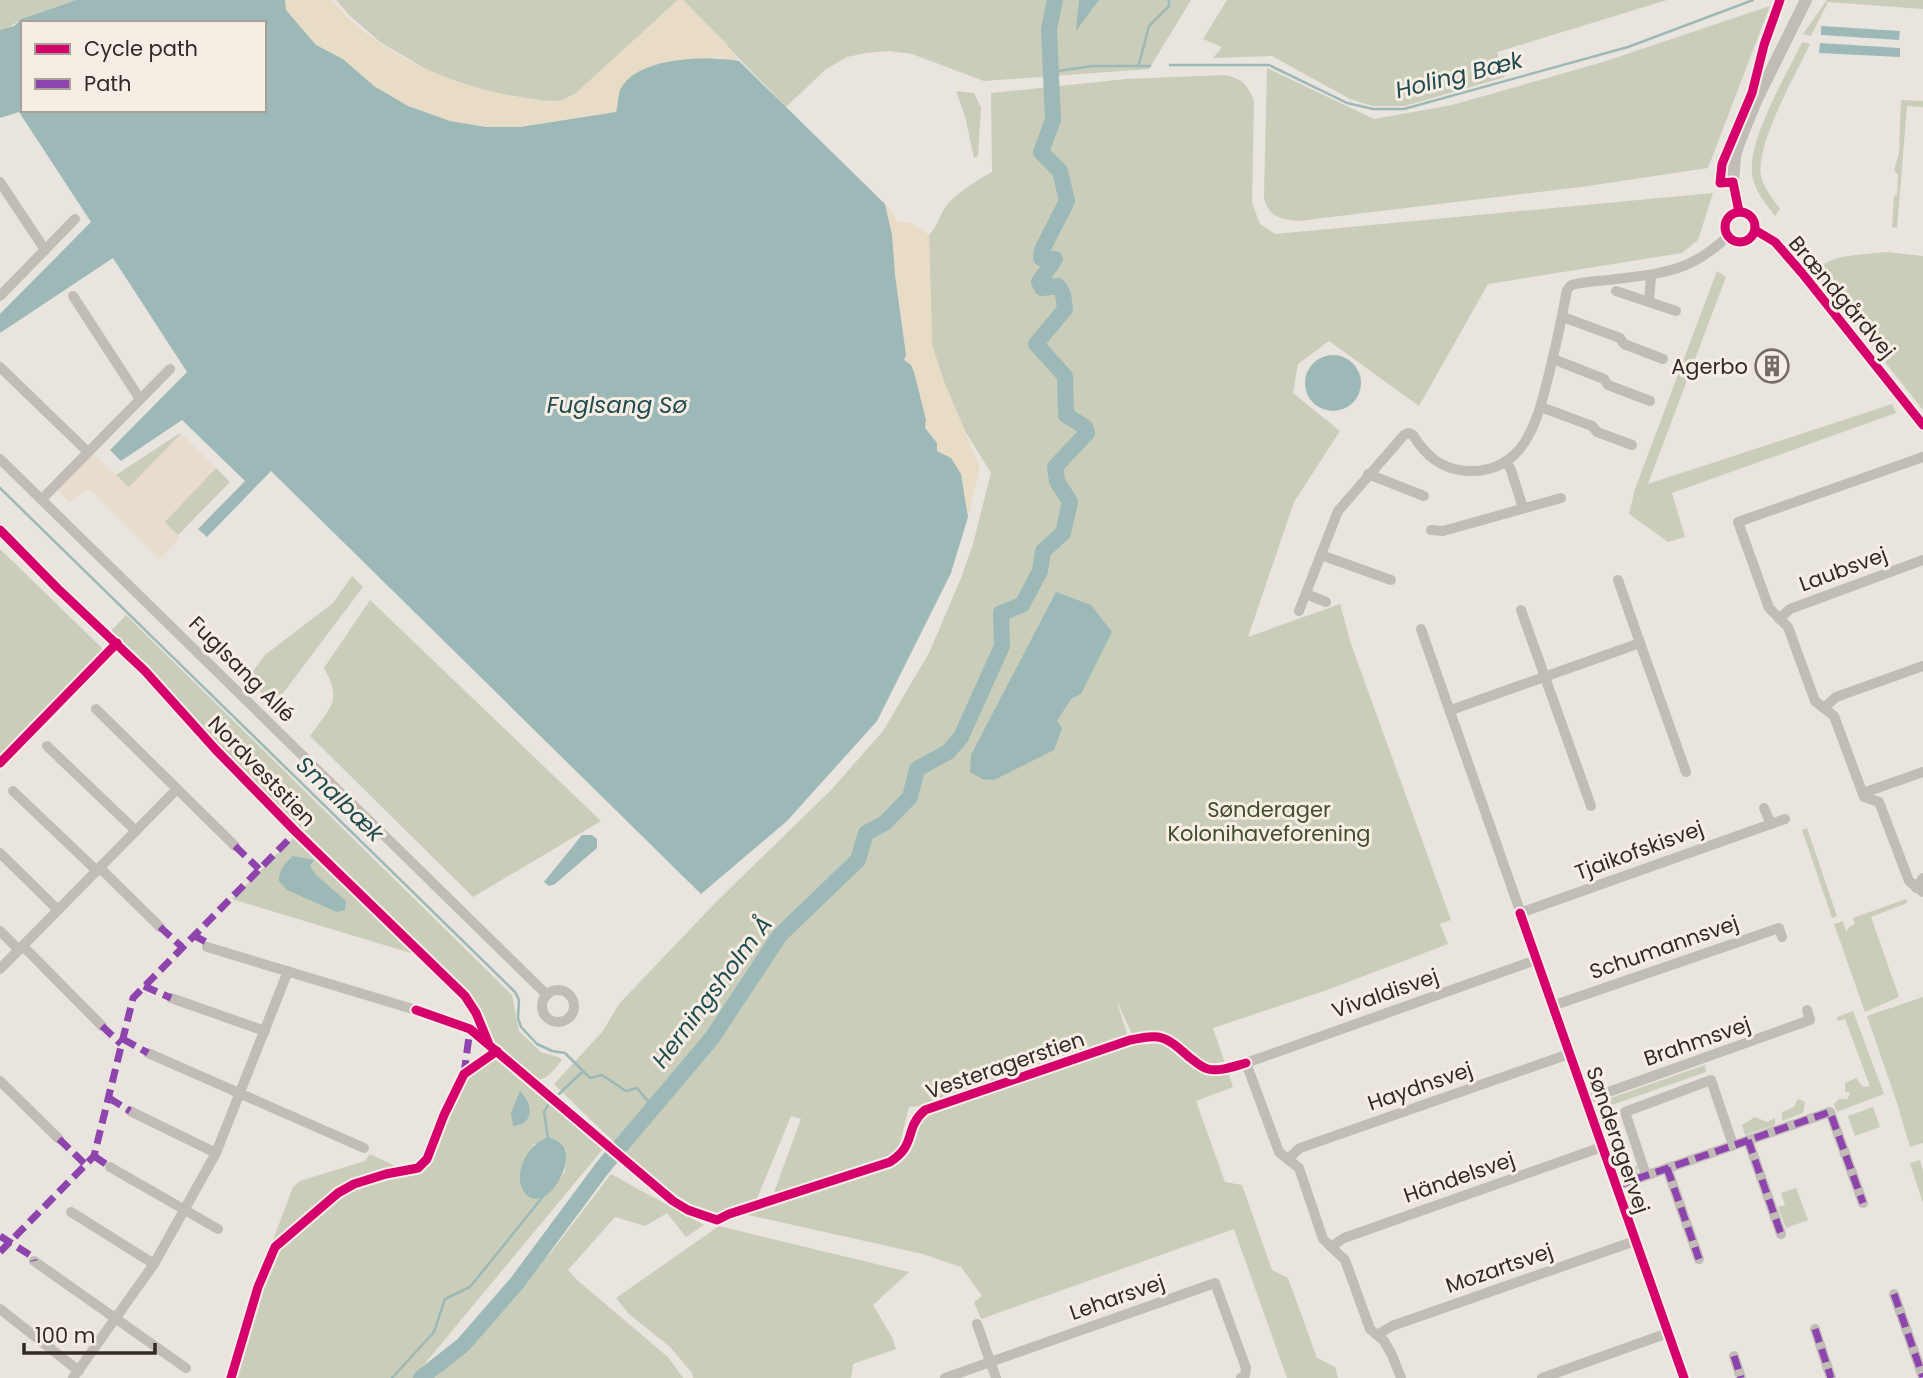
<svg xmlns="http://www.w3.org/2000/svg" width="1923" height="1378" font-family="Poppins,sans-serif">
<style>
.green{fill:#cacdb9;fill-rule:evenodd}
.sand{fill:#e8dcc6}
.plaza{fill:#e7dcce}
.water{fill:#9cb9b8;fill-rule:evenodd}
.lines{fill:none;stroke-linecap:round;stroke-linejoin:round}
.stream{stroke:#9cb9b8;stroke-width:2.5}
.river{stroke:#9cb9b8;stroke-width:16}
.minor{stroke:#c2bcb7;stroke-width:10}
.tertiary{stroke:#c2bcb7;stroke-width:12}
.quiet{stroke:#8e44ad;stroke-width:7;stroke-dasharray:14 7;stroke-linecap:butt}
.cycleway-casing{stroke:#f6eee5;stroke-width:13}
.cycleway{stroke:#d6006c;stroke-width:9}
.labels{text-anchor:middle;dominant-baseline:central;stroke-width:6;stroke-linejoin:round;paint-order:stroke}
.street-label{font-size:21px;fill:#322a26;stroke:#f6eee5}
.poi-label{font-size:21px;fill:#322a26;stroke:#f6eee5;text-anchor:end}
.park-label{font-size:21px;fill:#414d2d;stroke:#f6eee5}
.water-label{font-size:23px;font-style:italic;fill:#204b4f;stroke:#f6eee5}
</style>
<rect width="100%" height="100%" fill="#e9e4de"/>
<!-- green -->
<g class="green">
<path d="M0,0H76C59,6 42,11 26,17C16,21 11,29 0,30Z"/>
<path d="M336,0H678L575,94L560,101H543L490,92L436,75L380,42L349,15Z"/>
<path d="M683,0H1191L1149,69L984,81L912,54L889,51L866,53L847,57L826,69L786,107Z"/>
<path d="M1227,0H1667L1497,52L1505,77L1405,106H1372L1350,99L1272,56L1213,58L1222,47L1203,39Z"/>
<path d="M1827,0H1923V9L1828,2L1811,36L1803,34Z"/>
<path d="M1770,6L1708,168L1581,187L1298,221C1280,219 1269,217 1264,198L1267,68L1374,119L1452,105L1603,62Z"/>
<path d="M1802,42L1810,44C1796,74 1755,145 1761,176C1764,189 1773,199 1780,209L1775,216C1766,204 1757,194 1753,179C1744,144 1787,75 1802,42Z"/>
<path d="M1224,75C1242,78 1248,85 1254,101L1252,203L1260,224L1275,234L1713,193L1698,240L1682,253L1488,284L1419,406L1329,341L1298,364L1293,393L1340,431L1294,502L1248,637L1340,604L1351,644L1451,920L1440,924L1448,944L1327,990L1213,1028L1233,1087L1196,1101L1225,1182L1242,1185L1272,1270L1288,1278L1317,1358L1335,1367L1338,1378H1287L1234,1229L981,1319L974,1302L982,1296L961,1267L923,1254L740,1213L899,1160C917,1143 906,1126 927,1111L1135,1041L1116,999L1128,1037L921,1106L909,1107L900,1143L894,1155L773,1195L801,1119L791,1116L756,1201C745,1204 724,1214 714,1214C684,1214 580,1109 554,1084L603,1031L619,1004L716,902L832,789L883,731L929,653L961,578L973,544L991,473L965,431L944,382L932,345L929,235C938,226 939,216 946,206C955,194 979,179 992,172L991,93L1126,79Z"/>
<path d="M956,91L974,93L981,108L978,156L974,158L965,116Z"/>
<path d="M1901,100L1923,101V107L1907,106L1897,228L1892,227L1894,196L1897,195L1898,175L1894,170L1899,154Z"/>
<path d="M1886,252L1923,256V410L1814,273C1828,253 1864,255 1886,252Z"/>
<path d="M1717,271L1726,277L1648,484L1892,404L1896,413L1672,493L1685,537L1668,542L1629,514L1635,489Z"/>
<path d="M180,433L181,434L129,488L116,475Z"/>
<path d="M216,468L230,482L178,535L164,522Z"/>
<path d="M0,549L105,651L0,757Z"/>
<path d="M352,576L363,587L274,705L247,679L265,655L333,603Z"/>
<path d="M370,600L601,821L473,897L310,736C330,707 343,702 324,668Z"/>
<path d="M126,615L512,995L519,1031L541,1052L558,1057L562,1060C554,1069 546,1083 533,1079L496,1046L477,1006L467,993L217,746L143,665L110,632Z"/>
<path d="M1807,828L1837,916L1832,918L1802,830Z"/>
<path d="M294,837L307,848L414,954L232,899Z"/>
<path d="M1906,899L1907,903L1871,917L1899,997L1865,1012L1834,924L1843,921L1846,932L1849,927L1855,924L1853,918Z"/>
<path d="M1923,997V1143L1910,1147L1897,1103L1867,1016Z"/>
<path d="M1853,1011L1884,1094L1837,1112L1834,1104L1839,1099H1847L1850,1093L1845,1092V1083L1856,1078L1863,1087L1870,1086L1845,1019L1838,1021L1837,1017Z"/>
<path d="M494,1058L522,1075L603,1149L413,1378H236L274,1257L280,1247L339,1197L371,1182L414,1172L429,1162L445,1123L470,1073ZM534,1144L566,1150L565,1172L545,1196L520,1171Z"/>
<path d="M1705,1065L1706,1072L1609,1106L1631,1168L1639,1165L1636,1174L1624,1178L1600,1110L1601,1103L1605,1100Z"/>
<path d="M1798,1099L1805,1102L1803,1113L1782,1121V1112L1794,1107Z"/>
<path d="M1873,1107L1880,1127L1855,1136L1848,1116Z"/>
<path d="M1755,1117L1767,1122L1775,1118V1125L1745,1135L1742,1125Z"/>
<path d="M370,1154L395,1166L396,1170C343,1172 306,1213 270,1248L293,1187L300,1181L365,1161Z"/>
<path d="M1920,1160L1923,1172V1203L1910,1163Z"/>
<path d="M611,1174L704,1225L686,1237L667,1213L645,1226L615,1217L568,1270L577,1280L668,1357L683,1378H433L552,1251Z"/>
<path d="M1796,1188L1808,1220L1786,1228L1778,1207L1785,1205L1781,1193Z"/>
<path d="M719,1226L909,1272L873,1305L892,1337L896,1349L853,1364L851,1378H693L692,1373L670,1347L629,1314L616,1298Z"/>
</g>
<!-- sand -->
<g class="sand">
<path d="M285,0H332C375,53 452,86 518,97C531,99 547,104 561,101C565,99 571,96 575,94L678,0H683L724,41L739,61L714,57L617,112L520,127H486L450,121L408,106L374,86L343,59L316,45L286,10Z"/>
<path d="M885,204L892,211L897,222L911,223L929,235L932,345L944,382L980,468L968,517C964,489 965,464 937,451V443L925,428L914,372L904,360L906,355C894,305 896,253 885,204Z"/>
</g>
<!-- plaza -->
<path class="plaza" d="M181,434L216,468L165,522L180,538L160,559L90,489L69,502L57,490L93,453L129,487Z"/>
<!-- water -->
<g class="water">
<path d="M76,0H285L286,10L316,45L343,59L374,86L408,106L450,121L486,127H520L616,112C618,106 618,96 620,90C637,56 708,56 739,61L885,204L892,235L895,275L906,355L904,360L911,365L914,372L926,420L925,428L937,443V451L951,458L961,474L968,517L951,573L877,721L787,821L701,894L271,471L207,537L198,529L245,481L182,420L121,461L110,450L187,372L113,258L0,333V314L91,222L19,112L0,118V30L14,26L21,19ZM23,23H264V110H23Z"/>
<path d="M1079,0H1099L1076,31Z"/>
<path d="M1821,26L1900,31L1899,40L1821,35Z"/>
<path d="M1820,43L1900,48V57L1819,53Z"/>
<circle cx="1333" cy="383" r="28"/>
<path d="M1056,592L1091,605L1112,632L1081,694L1071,699L1057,721L1062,728L1054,750L994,780L982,779L970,772L971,755Z"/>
<path d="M582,835H592L597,839V848L555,884L549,886L544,882Z"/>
<path d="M293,856L314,860L310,866L316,875L346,901L345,910L337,912L287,890L279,881C279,870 285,863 293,856Z"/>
<path d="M520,1091C533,1104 535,1124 513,1126L511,1113Z"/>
<path d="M548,1137C553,1139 559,1141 562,1145C574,1157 558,1189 545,1196C526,1207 516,1183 521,1168C526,1152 533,1144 548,1137Z"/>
</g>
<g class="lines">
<!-- stream -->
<g class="stream">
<path d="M1139,64L1149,26L1169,6V0"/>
<path d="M1170,65H1269L1347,103L1373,109H1404L1628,47L1753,0"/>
<path d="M1051,72L1093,66H1150"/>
<path d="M0,488L515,992L519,1000L518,1018L521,1027L537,1044L552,1051L565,1053L590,1078L602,1075L626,1091L637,1088L653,1107"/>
<path d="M559,1094L582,1072"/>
<path d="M548,1139L544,1112L548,1105"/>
<path d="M392,1378L434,1332L445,1299L470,1287L545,1194"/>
</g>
<!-- river -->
<path class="river" d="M421,1378L463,1345L517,1283L603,1167L712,1038L780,935L858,860L866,833L885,823L910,797L917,769L948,752L961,737L1002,646L1001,613L1022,605L1040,571L1043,551L1063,533L1070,502L1057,481L1055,467L1087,433L1085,427L1066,415L1065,376L1036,344L1065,309L1063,294L1058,286L1042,288L1039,282L1055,259L1041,258L1042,250L1067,201L1060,171L1041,152L1053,120L1049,29L1055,0"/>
<!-- minor -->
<g class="minor">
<path d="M0,182L45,250"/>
<path d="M1616,291L1676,311"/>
<path d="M0,296L75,219"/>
<path d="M73,296L140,399"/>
<path d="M1649,302L1651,275"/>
<path d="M1563,317L1620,338L1624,344L1663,359"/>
<path d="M1553,359L1604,379L1608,385L1650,401"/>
<path d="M0,367L88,452"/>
<path d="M1541,407L1592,426L1597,432L1632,445"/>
<path d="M1923,457L1738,522L1769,608L1788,627L1815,701L1834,716L1864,797L1879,802L1909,881L1923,892"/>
<path d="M0,459L547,995"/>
<path d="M1506,461L1511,470L1523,508"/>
<path d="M1368,474L1424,496"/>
<path d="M42,499L170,369"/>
<path d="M1431,530L1443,531L1561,498"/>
<path d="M1321,555L1391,580"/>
<path d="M1306,594L1326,602"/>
<path d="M1521,610L1591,806"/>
<path d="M1299,611L1338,511L1404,435L1409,433L1413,435C1426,456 1442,470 1468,471C1526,473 1538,418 1549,374C1556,346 1562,318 1567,290L1571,285C1583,282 1596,281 1609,280C1661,273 1688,274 1728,236"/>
<path d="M1779,619L1790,609L1923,560"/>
<path d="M1421,629L1684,1378"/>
<path d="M1640,643L1686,772"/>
<path d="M1824,708L1836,697L1923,666"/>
<path d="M96,709L235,846"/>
<path d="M1451,710L1640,643L1618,580"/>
<path d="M47,746L136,831"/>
<path d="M13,791L97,871"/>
<path d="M1863,793L1923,772"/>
<path d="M1764,808L1771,824"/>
<path d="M0,853L58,910"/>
<path d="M100,868L160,927"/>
<path d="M1916,888L1923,878"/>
<path d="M1520,913L1785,819"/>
<path d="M0,931L19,950"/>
<path d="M23,946L102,1026"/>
<path d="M207,947L416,1010"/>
<path d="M0,969L177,789"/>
<circle cx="558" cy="1006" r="16"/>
<path d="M171,998L265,1031"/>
<path d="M1552,1006L1779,928L1782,937"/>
<path d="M148,1053L364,1148"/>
<path d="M0,1081L59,1139"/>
<path d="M1586,1100L1810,1020L1807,1010"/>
<path d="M130,1111L216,1153"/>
<path d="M1748,1140L1781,1234"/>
<path d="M1288,1159L1300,1148L1569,1054"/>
<path d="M110,1167L218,1229"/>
<path d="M1667,1168L1699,1259"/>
<path d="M1646,1175L1625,1112L1711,1080L1733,1145"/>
<path d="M1616,1186L1830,1112L1863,1203"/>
<path d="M71,1212L154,1264"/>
<path d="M1331,1247L1344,1238L1602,1147"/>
<path d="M34,1261L186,1368"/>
<path d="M1894,1294L1923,1377"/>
<path d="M0,1309L79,1371"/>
<path d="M977,1324L996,1378"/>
<path d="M1815,1329L1831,1378"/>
<path d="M1377,1335L1392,1326L1635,1241"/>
<path d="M1734,1356L1741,1378"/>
<path d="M73,1378L154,1264L216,1153L288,971"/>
<path d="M945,1378L1215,1283L1246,1368L1245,1375L1241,1378"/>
<path d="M1401,1378L1392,1355L1384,1341L1370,1329L1345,1260L1323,1239L1299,1168L1279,1152L1246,1063L1536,960"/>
<path d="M1542,1378L1668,1333"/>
</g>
<!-- tertiary -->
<g class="tertiary">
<path d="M1739,212L1733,182L1735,156L1739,143L1757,99L1806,0"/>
<circle cx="1740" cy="227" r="15"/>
<path d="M1755,230L1775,242L1802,273L1923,425"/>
</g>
<!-- quiet -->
<g class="quiet">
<path d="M235,846L259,869"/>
<path d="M160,927L182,947"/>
<path d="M193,935L206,942L207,947"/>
<path d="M144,986L171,998"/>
<path d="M102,1026L121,1044"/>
<path d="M123,1039L148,1053"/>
<path d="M464,1074L470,1029"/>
<path d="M109,1098L130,1111"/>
<path d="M59,1139L85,1164"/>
<path d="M1748,1140L1781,1234"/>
<path d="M94,1156L110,1167"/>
<path d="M1667,1168L1699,1259"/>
<path d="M1616,1186L1830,1112L1863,1203"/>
<path d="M0,1236L33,1257L34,1261"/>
<path d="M0,1252L94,1156L133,998L296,832"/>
<path d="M1894,1294L1923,1377"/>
<path d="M1815,1329L1831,1378"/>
<path d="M1734,1356L1741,1378"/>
</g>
<defs>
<g id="cycleway">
<path d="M1739,212L1733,182L1720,183L1722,164L1752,93L1764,45L1780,0"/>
<circle cx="1740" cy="227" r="15"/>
<path d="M1755,230L1775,242L1802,273L1923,425"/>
<path d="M0,530L57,588L145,671L216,750L296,832L465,996L476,1013L488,1042"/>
<path d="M0,763L117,643"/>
<path d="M1520,913L1684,1378"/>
<path d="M416,1010L470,1029L673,1201L688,1210L717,1220L729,1214L890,1162C918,1144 903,1129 925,1110L1130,1040C1162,1034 1164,1035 1189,1057C1195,1061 1200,1067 1208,1069C1220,1072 1234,1066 1246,1063"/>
<path d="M231,1378L258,1287L275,1247L338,1193L354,1184L386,1174L418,1168L427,1159L444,1115L464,1074L497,1051"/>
</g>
</defs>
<!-- cycleway casing -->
<use href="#cycleway" class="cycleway-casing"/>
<!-- cycleway -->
<use href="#cycleway" class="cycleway"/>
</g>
<!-- icons -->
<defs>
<symbol id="building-ring" viewBox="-11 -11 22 22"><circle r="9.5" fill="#f6eee5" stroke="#726b66" stroke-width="1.5"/><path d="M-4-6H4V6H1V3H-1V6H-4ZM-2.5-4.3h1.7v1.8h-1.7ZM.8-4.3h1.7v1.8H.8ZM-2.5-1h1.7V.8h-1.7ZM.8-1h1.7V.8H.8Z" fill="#726b66"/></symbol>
</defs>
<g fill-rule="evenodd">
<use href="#building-ring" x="1753" y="347" width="38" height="38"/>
</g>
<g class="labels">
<!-- street labels -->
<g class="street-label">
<text transform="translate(1842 297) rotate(50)">Brændgårdvej</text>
<text transform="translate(1843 569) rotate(-20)">Laubsvej</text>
<text transform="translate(242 669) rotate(45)">Fuglsang Allé</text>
<text transform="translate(262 771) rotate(46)">Nordveststien</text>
<text transform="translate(1639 850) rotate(-20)">Tjaikofskisvej</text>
<text transform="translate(1664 947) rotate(-19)">Schumannsvej</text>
<text transform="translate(1385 993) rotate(-19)">Vivaldisvej</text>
<text transform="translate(1697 1041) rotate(-19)">Brahmsvej</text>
<text transform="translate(1005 1065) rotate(-19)">Vesteragerstien</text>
<text transform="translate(1420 1086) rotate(-19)">Haydnsvej</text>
<text transform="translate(1618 1140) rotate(71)">Sønderagervej</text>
<text transform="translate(1459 1177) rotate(-19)">Händelsvej</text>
<text transform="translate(1499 1268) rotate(-19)">Mozartsvej</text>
<text transform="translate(1117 1297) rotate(-19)">Leharsvej</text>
</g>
<!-- poi labels -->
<g class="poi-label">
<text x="1748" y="366">Agerbo</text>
</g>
<!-- park labels -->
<g class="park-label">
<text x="1269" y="809">Sønderager<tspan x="1269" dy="24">Kolonihaveforening</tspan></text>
</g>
<!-- water labels -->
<g class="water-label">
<text transform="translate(1459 75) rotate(-14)">Holing Bæk</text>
<text x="617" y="405">Fuglsang Sø</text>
<text transform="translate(340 799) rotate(44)">Smalbæk</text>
<text transform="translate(712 992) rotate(-53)">Herningsholm Å</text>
</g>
</g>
<!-- legend -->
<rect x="21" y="21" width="245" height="91" fill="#f6eee5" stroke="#a8a099" stroke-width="2"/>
<rect x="35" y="44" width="35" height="10" fill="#d6006c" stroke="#a8a099" stroke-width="2"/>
<text x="84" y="56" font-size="21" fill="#322a26">Cycle path</text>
<rect x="35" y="79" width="35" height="10" fill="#8e44ad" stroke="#a8a099" stroke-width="2"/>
<text x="84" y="91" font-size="21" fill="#322a26">Path</text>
<!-- scale -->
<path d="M24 1343v10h131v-10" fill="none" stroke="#322a26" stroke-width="3.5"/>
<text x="35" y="1343" font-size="21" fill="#322a26" stroke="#f6eee5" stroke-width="5" paint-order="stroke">100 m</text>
</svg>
